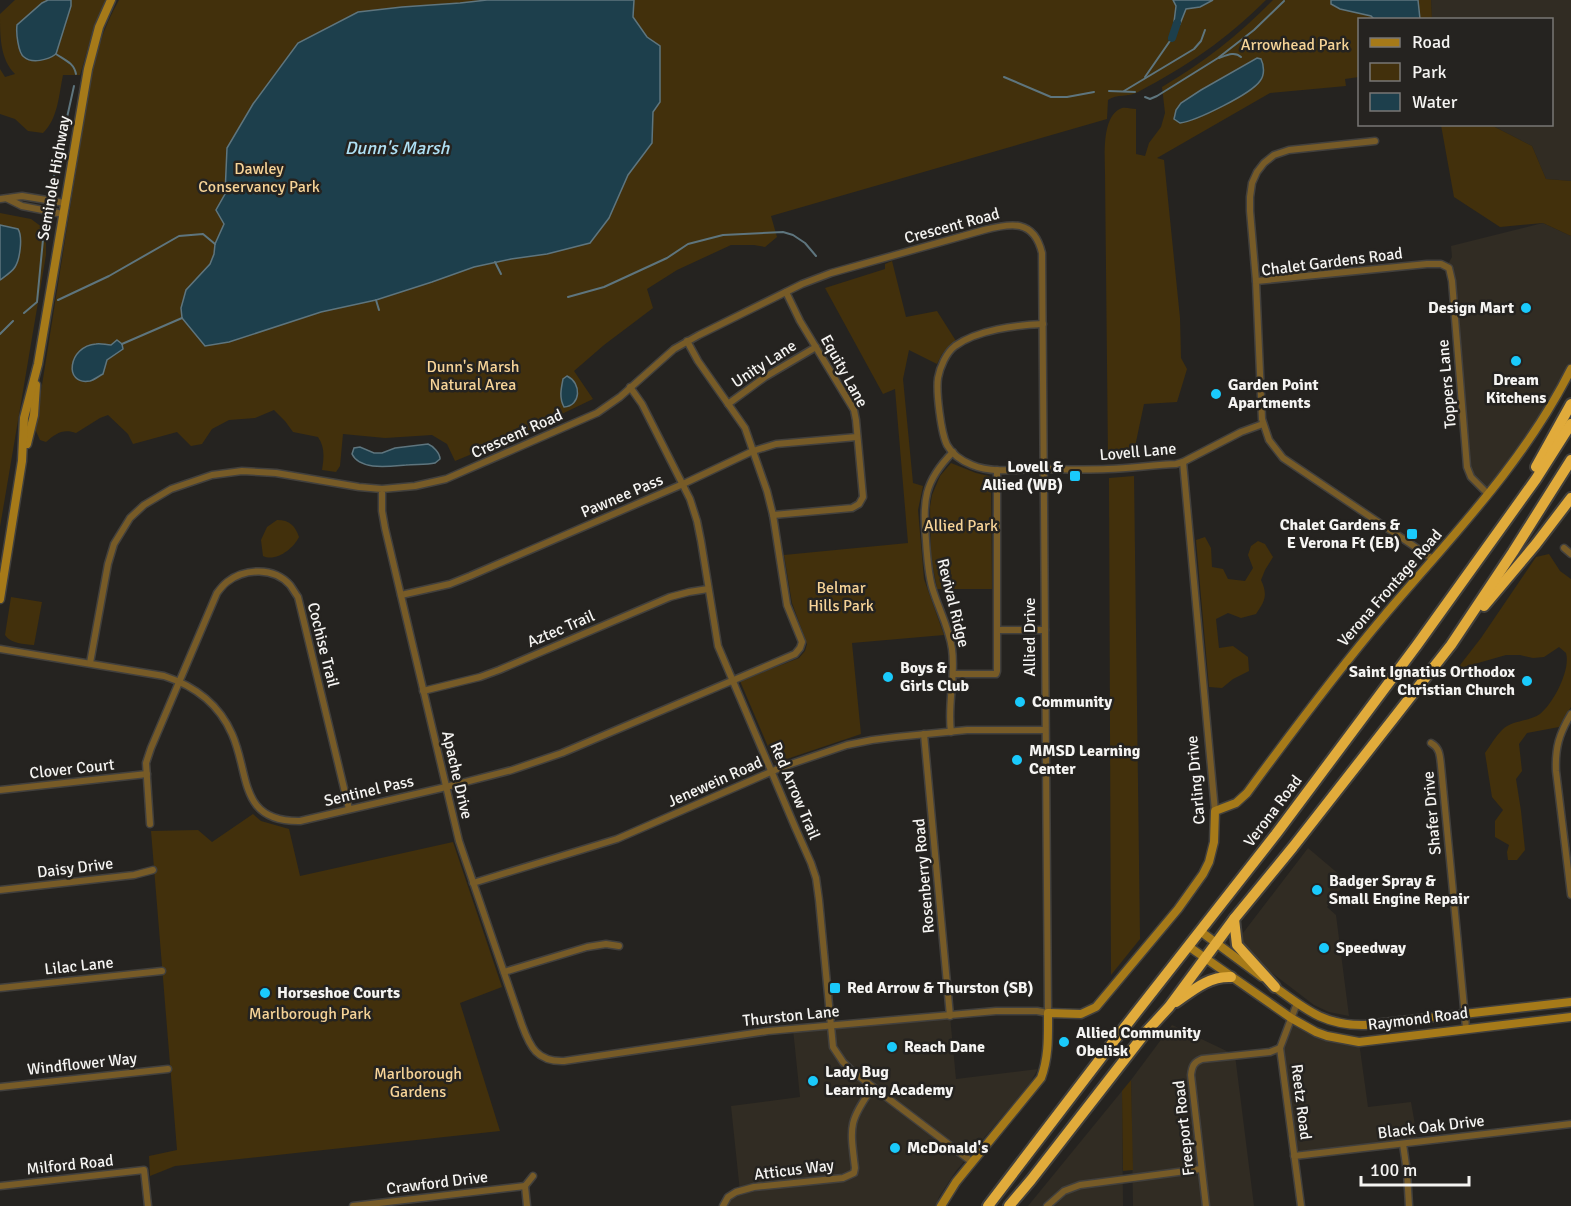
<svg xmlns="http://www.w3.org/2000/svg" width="1571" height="1206" font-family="Signika,sans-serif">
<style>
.built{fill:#312c23}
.green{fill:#42300c}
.water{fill:#1d3f4c;stroke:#5e757e;stroke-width:1.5}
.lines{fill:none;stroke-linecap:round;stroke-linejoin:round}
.stream{stroke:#5e757e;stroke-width:2}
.canal{stroke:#1d3f4c;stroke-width:8}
.street-casing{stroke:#42403d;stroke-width:9}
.secondary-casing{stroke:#42403d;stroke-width:11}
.highway-casing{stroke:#42403d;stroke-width:14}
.street{stroke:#775b27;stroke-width:6}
.secondary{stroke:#a67a19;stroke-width:8}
.highway{stroke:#e1ab3b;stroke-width:10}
.poi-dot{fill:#1acafc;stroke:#252320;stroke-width:2}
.labels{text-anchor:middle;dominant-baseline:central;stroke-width:5;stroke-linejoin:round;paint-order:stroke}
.park-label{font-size:16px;fill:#f6d397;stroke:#252320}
.street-label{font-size:16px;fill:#f5f4f2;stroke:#252320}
.poi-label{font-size:16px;font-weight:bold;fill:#f5f4f2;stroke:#252320;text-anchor:start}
.water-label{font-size:18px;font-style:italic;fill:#afe0f4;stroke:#252320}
</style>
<rect width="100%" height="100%" fill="#252320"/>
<!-- built -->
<g class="built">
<path d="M1431,0H1571V181L1546,179L1532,146L1491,125L1552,124V20L1432,19Z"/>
<path d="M1543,223L1571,236V369L1488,494L1479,486L1467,467L1452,281L1447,266L1452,257L1451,246Z"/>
<path d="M1308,848L1347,881L1327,907L1336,915L1349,1016L1329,1012L1314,1005L1251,957L1244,946L1242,939L1243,933Z"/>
<path d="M950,1016L956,1079L1038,1069L1030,1083L1012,1105L956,1171L939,1197L936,1206H723L730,1197L740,1192L731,1106L800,1097L793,1029Z"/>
<path d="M1291,1018L1316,1032L1359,1042L1368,1107L1411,1102L1418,1142L1294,1156L1282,1041Z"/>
<path d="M1172,1025L1235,1055L1254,1206H1133L1131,1080Z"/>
<path d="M1122,1091L1123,1206H1028Z"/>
</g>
<!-- green -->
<g class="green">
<path d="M15,0H48L42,3L17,25L16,33L20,52L43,60L56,54L71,6V0H106L94,27L80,75H63C59,94 58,119 43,133L28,131L15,119L0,114V69L5,77L15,74C0,59 0,36 0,14Z"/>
<path d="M119,0H1173L1176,6L1174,22L1186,9L1200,7L1213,0H1266C1226,40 1187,66 1138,92C1128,98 1117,93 1108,100L1107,119L771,216L777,237L765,247L754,245H731L677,270L647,289L653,308L604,345L574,371L593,399L520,434L455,461L447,444L432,435L385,438L343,434L340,466L336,472L322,470C324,458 325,447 318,437L293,432L285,421L274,410L255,418L229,420L212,429L202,444L191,446L177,432L133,444L128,434L108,415L100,418L76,433C63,428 55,434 46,442L40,440L35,429L89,89C94,58 103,28 119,0Z"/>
<path d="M1273,0H1431L1432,19L1360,20L1359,77L1345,79L1346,86L1270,93L1157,158L1164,160L1180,318L1181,358L1187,369L1177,402L1144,404L1133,456L1108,458L1105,174C1105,157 1101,115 1122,108C1126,107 1132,109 1136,109V154L1145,156L1149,143L1161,127L1165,113L1162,87C1203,63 1240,34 1273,0Z"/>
<path d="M1441,125H1491L1532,146L1546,179L1571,181V236L1543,223L1500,227L1454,197Z"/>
<path d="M0,213L31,219L46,230V255L0,527V280L15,267L21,241L18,229L0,225Z"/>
<path d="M892,261L906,317L937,311L956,341L942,354L937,364L909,350L903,379L913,483L923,486L918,510L924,579L944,635L852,643L861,734L775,763L740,681L799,658L805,651L807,644L792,603L784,555L908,543L895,389L883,394L825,288L885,269V264Z"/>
<path d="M951,463L976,473L989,476L991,478L992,589H937L931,557L930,507L932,495L940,476Z"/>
<path d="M1134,476L1140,939L1111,975L1109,478Z"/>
<path d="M277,520C290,520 295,526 299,537C293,549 276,562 263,556L261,540L267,527Z"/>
<path d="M1205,537L1211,548L1212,567L1223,569L1228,579L1245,581L1253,568L1248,555L1251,546L1258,541L1265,544L1273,557L1265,570L1261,580C1268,595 1265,601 1256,614L1241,618L1228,613L1216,619L1219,648L1233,646L1248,657L1249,671L1233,679L1222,688L1209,687L1196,540Z"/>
<path d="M1549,554L1560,571L1571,579V707L1559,727L1527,733L1519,744L1522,771L1516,779L1521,811L1525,850L1517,860H1508L1507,852L1509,845L1495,837V821L1503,810L1492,797L1485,753C1490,746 1495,737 1502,730C1512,720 1528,722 1540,714C1553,704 1571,670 1566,653C1565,652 1560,648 1559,647L1544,657L1533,658L1520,655H1506L1457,669L1481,638L1536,557Z"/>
<path d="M11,597L42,602L34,645C24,644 11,644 5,635Z"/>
<path d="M253,814L261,821L289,829L300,876L453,842L502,987L460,1003L500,1131L175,1166L150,1176L149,1156L177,1150L151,831L198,830L212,842Z"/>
<path d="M1131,1080L1133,1170L1123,1171L1122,1091Z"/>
</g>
<!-- water -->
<g class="water">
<path d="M48,0H71V6L56,54C48,60 32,64 24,57C18,53 16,32 17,25L42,3Z"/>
<path d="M487,0H634L633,17L647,37L660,46V102L653,112L652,143L628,175L609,218L590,243L547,254L511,259L474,267L432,282L376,300L321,312L229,342L205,346L182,318L181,308L186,290L210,264L214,254L215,244L224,224L216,210L225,194L227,148L253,104L298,43L358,12L402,7L460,3Z"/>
<path d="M1173,0H1213L1200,7L1186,9L1180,24L1174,22L1176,6Z"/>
<path d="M1331,0H1418L1420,19H1374L1371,16L1340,9L1331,4Z"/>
<path d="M1257,58L1261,59C1264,65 1265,75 1260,81C1251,94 1196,121 1180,123L1174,119L1176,110L1181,103L1201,90Z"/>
<path d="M0,225L18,229C23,237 20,259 15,267C12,272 4,277 0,280Z"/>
<path d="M117,340L122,344L123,349L107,360L103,374C99,376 94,380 90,381C63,386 68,346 96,344C101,343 106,345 111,345Z"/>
<path d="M567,376C582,383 581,406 564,407C559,398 561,389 563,379Z"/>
<path d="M428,444C433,446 440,453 440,459L435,463C426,465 416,464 406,465C391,466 360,471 352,454L354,448L360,447L374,453H382L395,448Z"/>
</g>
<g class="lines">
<!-- stream -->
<g class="stream">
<path d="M56,54C65,60 74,63 76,74"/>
<path d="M1219,58C1227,55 1235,51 1241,57"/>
<path d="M1004,77L1051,97H1067L1094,92"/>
<path d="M1145,77L1172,38"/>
<path d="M1109,91L1135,92"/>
<path d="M1124,91L1194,49L1201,41L1205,30"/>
<path d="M1145,97L1150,99L1157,96L1218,58L1254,30L1284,1"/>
<path d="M52,185L74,86"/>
<path d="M495,262L501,274"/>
<path d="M568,297L604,287L667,258L688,244L723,235L783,232L793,235L805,243L816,256"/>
<path d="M58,300L109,276L179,236L203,234L215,244"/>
<path d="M376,300L379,310"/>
<path d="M24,313L37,302L44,229"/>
<path d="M0,334L13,321"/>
<path d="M122,344L182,318"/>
</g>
<!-- canal -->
<path class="canal" d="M1172,38L1177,23"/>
<defs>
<g id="street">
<path d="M1375,141L1289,150L1274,155L1264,163L1257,172L1252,183L1250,197V211L1256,281L1262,419L1269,440L1283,458L1433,559"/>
<path d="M0,199L22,196L65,203"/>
<path d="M8,199L22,206L63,214"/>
<path d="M1256,281L1427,264H1441L1449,268L1452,281L1467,467L1471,477L1488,494"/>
<path d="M1043,324C1016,325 977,330 955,346C946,353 940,367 938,378C936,392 941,433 947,445C952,454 962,461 972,465C991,473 1014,470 1035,469C1059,469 1084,470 1108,469C1131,468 1154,465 1176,464L1183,462L1241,432L1263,424"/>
<path d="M630,387L642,404L690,499L697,521L701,541L718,646L795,827L811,863L816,878L819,900L833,1047L843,1062L852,1071L972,1162"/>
<path d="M728,404L765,377L816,347"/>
<path d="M1183,462L1215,811"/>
<path d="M773,515L852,508L859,504L863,497L856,420L854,410L800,321L786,292"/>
<path d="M1564,548L1571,554"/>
<path d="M401,595L450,584L470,576L683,484L753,451L776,444L857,437"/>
<path d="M998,630H1045"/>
<path d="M0,649L164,676C195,686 219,704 232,734C250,774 238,822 300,821L446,787L512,770L562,753L795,654L800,648L802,642L787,605L773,515L767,491L753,451L745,428L698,361L687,341"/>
<path d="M90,663L108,564L114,544L130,518L144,505L171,489L212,475L242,471L276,473L359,487L382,489L415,486L446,479L597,413L620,397L674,349L699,335L802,284L831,273L984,230C1011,223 1034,219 1042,253L1048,1013L1037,1011H996L768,1031L564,1061C537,1062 530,1047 522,1025L459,841L385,528L382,511V489"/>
<path d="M954,674H996L997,671V470"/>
<path d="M423,691L480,677L499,670L670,597L689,592L708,589"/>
<path d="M1571,714C1559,734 1555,748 1556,771L1571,895"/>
<path d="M951,732C947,704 956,677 952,649C949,627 938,608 932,587C928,572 927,556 926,541C923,501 923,482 953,452"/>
<path d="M924,734L950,1016"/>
<path d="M1431,743C1440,748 1440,756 1441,766L1466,1028"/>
<path d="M0,790L147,774"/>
<path d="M150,824L146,763L151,748L217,593C220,589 223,585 227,582C245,568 274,567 290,585C293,589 295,593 298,597L349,809"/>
<path d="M473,883L617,839L782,767L847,745L872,740L896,737L967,730H1045"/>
<path d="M0,890L134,875L153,870"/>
<path d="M504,972L587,947L606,944L619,946"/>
<path d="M0,988L162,971"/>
<path d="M1297,1003L1280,1048L1301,1206"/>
<path d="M0,1087L168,1069"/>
<path d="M1403,1144L1407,1172L1409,1206"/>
<path d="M1294,1156L1571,1124"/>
<path d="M0,1186L144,1170L148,1206"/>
<path d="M525,1186L527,1206"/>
<path d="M525,1186L533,1176"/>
<path d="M353,1206L525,1186"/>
<path d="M723,1206L728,1197L736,1192L754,1187L843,1178L854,1173L855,1168C850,1126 848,1122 873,1087"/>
<path d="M1047,1206L1064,1191L1080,1185L1201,1169"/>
<path d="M1206,1206L1191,1075C1192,1066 1194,1062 1202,1059L1270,1052L1280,1048"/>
</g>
<g id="secondary">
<path d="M27,444L34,415L36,385"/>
<path d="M0,599L22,461L24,418L38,364L88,69L99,27L111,0"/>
<path d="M1200,931L1262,977"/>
<path d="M1188,946L1291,1018L1316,1032L1327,1036L1359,1042L1571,1017"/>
<path d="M1272,985C1304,1008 1323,1026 1365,1025L1571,1002"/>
<path d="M941,1206L956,1182L1041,1078C1049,1057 1048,1035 1048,1013L1081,1014L1096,1007L1178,909L1203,874L1209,862L1214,842L1215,811L1236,803L1247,793C1291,733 1336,673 1384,616C1451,537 1524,463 1571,369"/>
</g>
<g id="highway">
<path d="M1536,467L1571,404"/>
<path d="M1484,606L1536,544L1571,498"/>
<path d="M1234,919L1237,945L1275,987"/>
<path d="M1176,1002C1193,990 1209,976 1231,977"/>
<path d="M988,1206L1110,1046L1276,834L1417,645L1536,479L1571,424"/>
<path d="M1009,1206L1031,1180L1146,1032L1169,1007L1234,919L1293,847L1451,645L1513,552L1571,460"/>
</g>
</defs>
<!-- street casing -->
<use href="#street" class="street-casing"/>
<!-- secondary casing -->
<use href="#secondary" class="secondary-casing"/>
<!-- highway casing -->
<use href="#highway" class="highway-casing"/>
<!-- street -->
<use href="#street" class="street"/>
<!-- secondary -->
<use href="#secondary" class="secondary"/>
<!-- highway -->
<use href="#highway" class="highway"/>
</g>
<!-- markers -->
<g class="poi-dot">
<circle cx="1526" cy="308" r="6"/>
<circle cx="1516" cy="361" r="6"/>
<circle cx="1216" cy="394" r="6"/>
<rect x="1069" y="470" width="12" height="12" rx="3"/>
<rect x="1406" y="528" width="12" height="12" rx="3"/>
<circle cx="888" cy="677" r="6"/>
<circle cx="1527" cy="681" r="6"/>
<circle cx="1020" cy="702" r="6"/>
<circle cx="1017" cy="760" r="6"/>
<circle cx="1317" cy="890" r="6"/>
<circle cx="1324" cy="948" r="6"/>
<rect x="829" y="982" width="12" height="12" rx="3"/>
<circle cx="265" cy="993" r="6"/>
<circle cx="1064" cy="1042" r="6"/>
<circle cx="892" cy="1047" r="6"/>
<circle cx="813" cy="1081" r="6"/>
<circle cx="895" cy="1148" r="6"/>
</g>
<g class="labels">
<!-- park labels -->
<g class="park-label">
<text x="1295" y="45">Arrowhead Park</text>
<text x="259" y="169">Dawley<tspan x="259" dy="18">Conservancy Park</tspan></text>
<text x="473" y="367">Dunn's Marsh<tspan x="473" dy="18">Natural Area</tspan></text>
<text x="961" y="526">Allied Park</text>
<text x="841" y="588">Belmar<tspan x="841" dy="18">Hills Park</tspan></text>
<text x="310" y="1014">Marlborough Park</text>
<text x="418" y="1074">Marlborough<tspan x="418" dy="18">Gardens</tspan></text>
</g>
<!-- street labels -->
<g class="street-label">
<text transform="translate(54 178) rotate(-80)">Seminole Highway</text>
<text transform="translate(952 226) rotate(-15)">Crescent Road</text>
<text transform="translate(1332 262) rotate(-7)">Chalet Gardens Road</text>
<text transform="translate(764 364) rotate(-33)">Unity Lane</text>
<text transform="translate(844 371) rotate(61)">Equity Lane</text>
<text transform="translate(1447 384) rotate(-95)">Toppers Lane</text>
<text transform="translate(517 434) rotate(-24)">Crescent Road</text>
<text transform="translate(1138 452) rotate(-5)">Lovell Lane</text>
<text transform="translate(622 496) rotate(-23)">Pawnee Pass</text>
<text transform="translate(1390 588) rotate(-49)">Verona Frontage Road</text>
<text transform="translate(953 603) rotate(76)">Revival Ridge</text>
<text transform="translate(561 629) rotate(-23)">Aztec Trail</text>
<text transform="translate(1030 637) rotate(-90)">Allied Drive</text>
<text transform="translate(323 645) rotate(76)">Cochise Trail</text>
<text transform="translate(72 769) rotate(-6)">Clover Court</text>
<text transform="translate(457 775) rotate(77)">Apache Drive</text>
<text transform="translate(1196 780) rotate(-95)">Carling Drive</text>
<text transform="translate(715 782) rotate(-24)">Jenewein Road</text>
<text transform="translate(369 791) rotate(-13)">Sentinel Pass</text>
<text transform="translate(795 791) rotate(67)">Red Arrow Trail</text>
<text transform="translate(1273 811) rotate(-53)">Verona Road</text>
<text transform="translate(1432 813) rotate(-95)">Shafer Drive</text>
<text transform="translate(75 868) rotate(-7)">Daisy Drive</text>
<text transform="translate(924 876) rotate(-95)">Rosenberry Road</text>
<text transform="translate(79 966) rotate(-6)">Lilac Lane</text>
<text transform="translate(791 1016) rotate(-6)">Thurston Lane</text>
<text transform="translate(1418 1019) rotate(-7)">Raymond Road</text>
<text transform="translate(82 1064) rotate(-6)">Windflower Way</text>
<text transform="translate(1301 1102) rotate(83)">Reetz Road</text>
<text transform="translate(1431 1127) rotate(-7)">Black Oak Drive</text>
<text transform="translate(1184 1128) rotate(-96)">Freeport Road</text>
<text transform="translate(70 1165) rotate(-6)">Milford Road</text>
<text transform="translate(794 1170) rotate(-7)">Atticus Way</text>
<text transform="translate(437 1183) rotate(-7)">Crawford Drive</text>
</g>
<!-- poi labels -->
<g class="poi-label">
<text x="1514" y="308" text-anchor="end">Design Mart</text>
<text x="1516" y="380" text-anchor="middle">Dream<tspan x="1516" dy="18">Kitchens</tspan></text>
<text x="1228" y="385">Garden Point<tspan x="1228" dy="18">Apartments</tspan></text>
<text x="1063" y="467" text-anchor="end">Lovell &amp;<tspan x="1063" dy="18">Allied (WB)</tspan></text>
<text x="1400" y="525" text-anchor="end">Chalet Gardens &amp;<tspan x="1400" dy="18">E Verona Ft (EB)</tspan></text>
<text x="900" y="668">Boys &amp;<tspan x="900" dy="18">Girls Club</tspan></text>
<text x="1515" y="672" text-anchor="end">Saint Ignatius Orthodox<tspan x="1515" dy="18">Christian Church</tspan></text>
<text x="1032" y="702">Community</text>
<text x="1029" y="751">MMSD Learning<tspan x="1029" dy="18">Center</tspan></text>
<text x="1329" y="881">Badger Spray &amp;<tspan x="1329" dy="18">Small Engine Repair</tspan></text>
<text x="1336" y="948">Speedway</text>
<text x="847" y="988">Red Arrow &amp; Thurston (SB)</text>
<text x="277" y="993">Horseshoe Courts</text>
<text x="1076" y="1033">Allied Community<tspan x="1076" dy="18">Obelisk</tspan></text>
<text x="904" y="1047">Reach Dane</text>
<text x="825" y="1072">Lady Bug<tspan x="825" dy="18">Learning Academy</tspan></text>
<text x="907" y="1148">McDonald's</text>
</g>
<!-- water labels -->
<g class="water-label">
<text x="397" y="148">Dunn's Marsh</text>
</g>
</g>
<!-- legend -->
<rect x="1358" y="18" width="195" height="108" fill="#252320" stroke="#787774" stroke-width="1.5"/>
<rect x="1370" y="38" width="30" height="9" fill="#a67a19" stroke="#787774" stroke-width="1.5"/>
<text x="1412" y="48" font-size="18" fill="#f5f4f2">Road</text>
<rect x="1370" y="63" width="30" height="18" fill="#42300c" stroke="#787774" stroke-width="1.5"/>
<text x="1412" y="78" font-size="18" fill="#f5f4f2">Park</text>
<rect x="1370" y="93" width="30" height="18" fill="#1d3f4c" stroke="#787774" stroke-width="1.5"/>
<text x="1412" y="108" font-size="18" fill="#f5f4f2">Water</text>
<!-- scale -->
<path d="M1361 1176v9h108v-9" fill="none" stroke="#f5f4f2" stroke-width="3"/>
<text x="1370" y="1176" font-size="18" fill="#f5f4f2" stroke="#252320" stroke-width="4.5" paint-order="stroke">100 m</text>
</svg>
